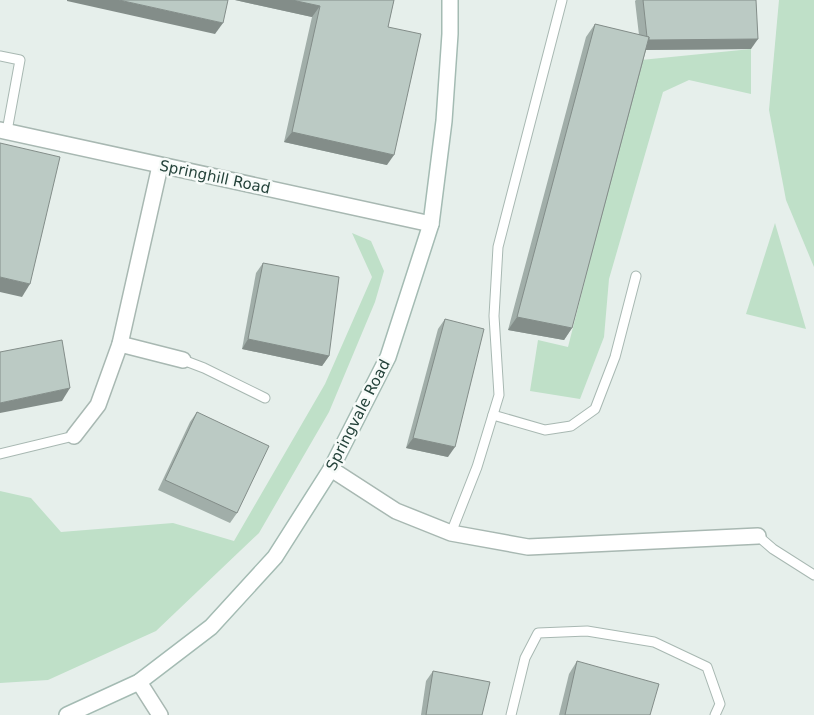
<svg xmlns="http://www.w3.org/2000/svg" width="814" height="715" font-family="'DejaVu Sans',sans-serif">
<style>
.green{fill:#bfe0c8}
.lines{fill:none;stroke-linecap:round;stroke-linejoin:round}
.lane-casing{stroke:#a8b8b2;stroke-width:11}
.street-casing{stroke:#a8b8b2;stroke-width:18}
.secondary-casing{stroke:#a4bbb3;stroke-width:18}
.lane{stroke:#fff;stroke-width:9}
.street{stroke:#fff;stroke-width:15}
.secondary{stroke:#fff;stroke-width:15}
.wall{fill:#a1aea9}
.shaded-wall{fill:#838d89}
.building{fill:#bbcac4;stroke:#838d89}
.labels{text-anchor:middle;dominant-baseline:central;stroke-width:5;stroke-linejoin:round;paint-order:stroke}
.street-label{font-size:15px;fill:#24423a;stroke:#f7fbf9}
</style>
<rect width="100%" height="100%" fill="#e6efeb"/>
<!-- green -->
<g class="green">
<path d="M779,0H814V267L786,200L769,110Z"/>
<path d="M751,49V94L689,80L663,92L609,279L604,337L580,399L530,391L538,340L568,347L641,60Z"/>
<path d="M775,223L806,329L746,314Z"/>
<path d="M352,233L371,241L384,271L375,302L329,412L259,533L156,631L48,680L0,683V491L31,498L61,532L173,523L234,541L325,384L372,277Z"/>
</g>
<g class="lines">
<defs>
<g id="lane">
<path d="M0,56L20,60L7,131"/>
<path d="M183,360L204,368L265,398"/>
<path d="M493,415L545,430L571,426L595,409L615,357L636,276"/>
<path d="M0,454L74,436"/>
<path d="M451,533L477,467L499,395L494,316L498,247L562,0"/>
<path d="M758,536L773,549L814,575"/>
<path d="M511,715L525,658L538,633L587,631L654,642L707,667L720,704L715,715"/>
</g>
<g id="street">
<path d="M0,130L431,224"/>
<path d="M120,344L183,360"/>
<path d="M74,436L98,405L120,344L160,166"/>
<path d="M331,469L396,511L451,533L528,547L758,536"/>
<path d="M139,682L160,715"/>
</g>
<path id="secondary" d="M67,715L139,682L211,627L275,557L331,469L388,357L431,224L444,121L450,34V0"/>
</defs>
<!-- lane casing -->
<use href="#lane" class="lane-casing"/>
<!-- street casing -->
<use href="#street" class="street-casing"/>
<!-- secondary casing -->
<use href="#secondary" class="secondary-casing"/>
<!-- lane -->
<use href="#lane" class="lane"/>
<!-- street -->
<use href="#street" class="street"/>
<!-- secondary -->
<use href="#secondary" class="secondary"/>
</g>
<!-- wall -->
<g class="wall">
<path d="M235,0H394L388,27L387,165L284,142L312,17Z"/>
<path d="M636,0H756L751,49L646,50L572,328L564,340L508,330L586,37L595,24L639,35L635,1Z"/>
<path d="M263,263L329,356L322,366L242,349L256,273Z"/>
<path d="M445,319L448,457L406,448L438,329Z"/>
<path d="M197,412L237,513L230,523L158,490L190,422Z"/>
<path d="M577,661L650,715H559L569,674Z"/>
<path d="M433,671L482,715H421L426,681Z"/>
</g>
<!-- shaded-wall -->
<g class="shaded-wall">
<path d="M67,0H119L223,23L215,34L67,1Z"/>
<path d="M235,0H292L320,6L312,17Z"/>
<path d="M758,39L751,49L641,50L648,40Z"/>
<path d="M292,132L394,155L387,165L284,142Z"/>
<path d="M0,277L30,284L22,297L0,292Z"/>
<path d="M517,317L572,328L564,340L508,330Z"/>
<path d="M248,339L329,356L322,366L242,349Z"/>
<path d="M70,388L62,401L0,413V403Z"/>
<path d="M413,438L455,447L448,457L406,448Z"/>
</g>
<!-- building -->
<g class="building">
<path d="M119,0H228L223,23Z"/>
<path d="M292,0H394L388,27L421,34L394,155L292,132L320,6Z"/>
<path d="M643,0H756L758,39L649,40V37H647Z"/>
<path d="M595,24L649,37L572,328L517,317Z"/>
<path d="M0,143L60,157L30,284L0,277Z"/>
<path d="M263,263L339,277L329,356L248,339Z"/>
<path d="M445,319L484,329L455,447L413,438Z"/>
<path d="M62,340L70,388L0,403V352Z"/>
<path d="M197,412L269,446L237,513L165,480Z"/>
<path d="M577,661L659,684L650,715H565Z"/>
<path d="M433,671L490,682L482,715H426Z"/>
</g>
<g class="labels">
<!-- street labels -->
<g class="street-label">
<text transform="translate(215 177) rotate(12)">Springhill Road</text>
<text transform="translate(358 415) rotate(-63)">Springvale Road</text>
</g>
</g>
</svg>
